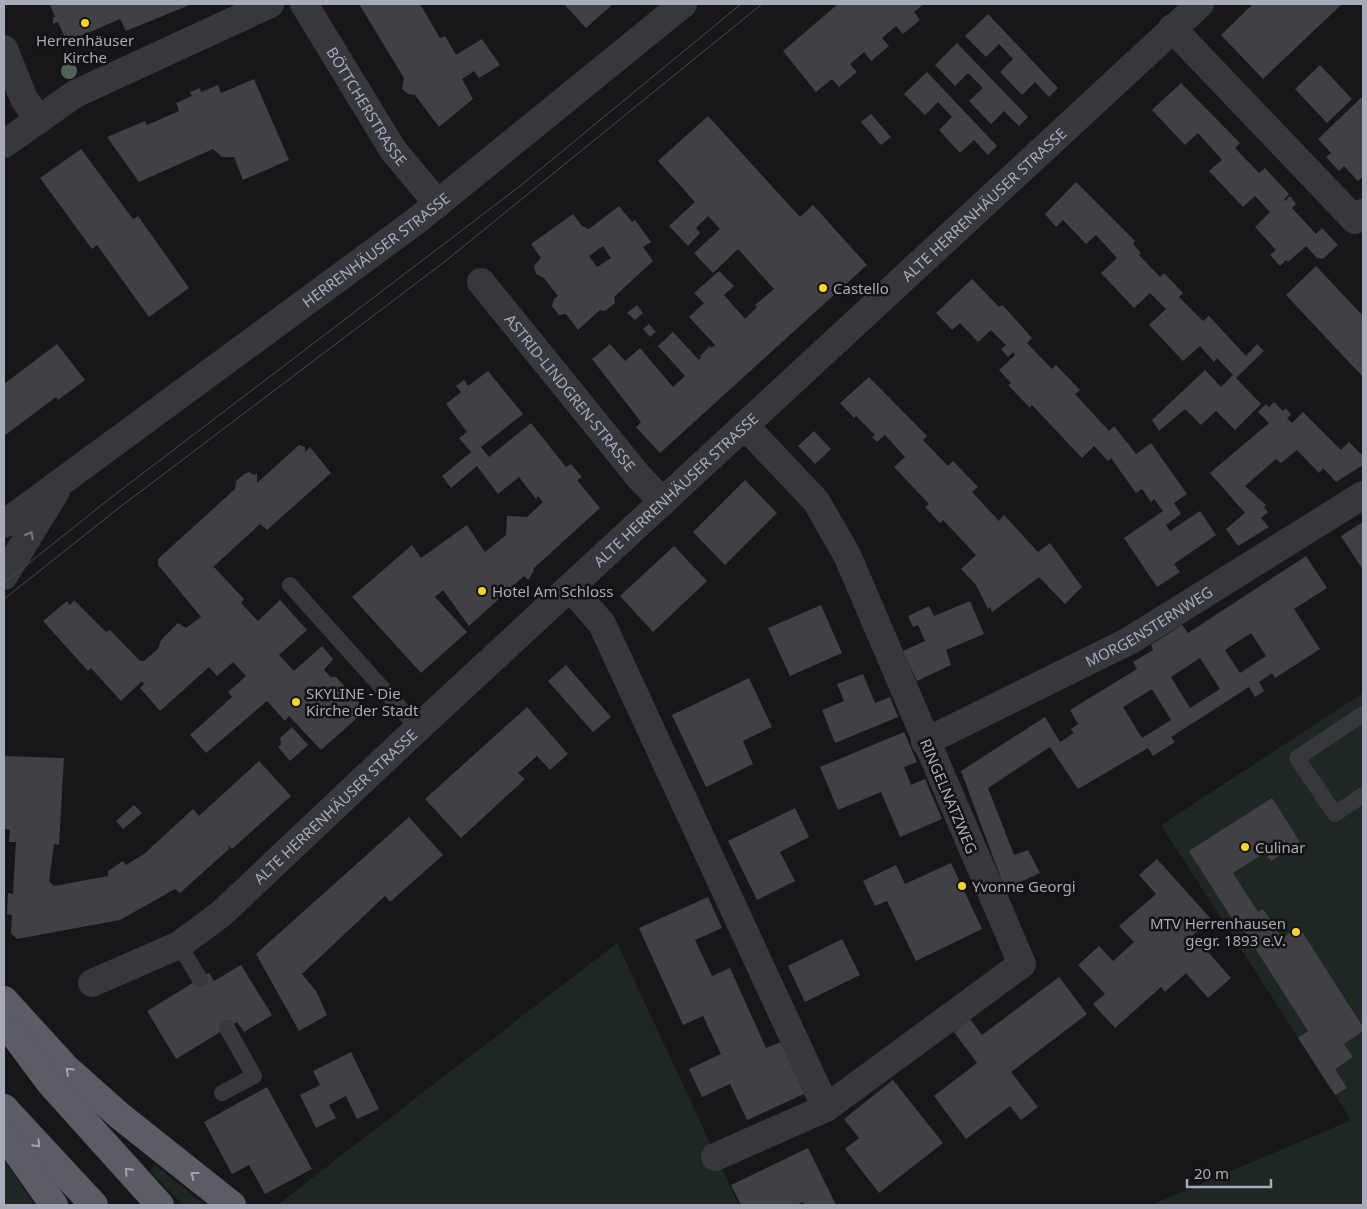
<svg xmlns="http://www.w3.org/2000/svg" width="1367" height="1209" font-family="'Noto Sans',sans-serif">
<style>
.green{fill:#1e2721}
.building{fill:#414046;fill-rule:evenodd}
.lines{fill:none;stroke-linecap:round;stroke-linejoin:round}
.service{stroke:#37373e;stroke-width:16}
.minor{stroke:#37373e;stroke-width:28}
.tertiary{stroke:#37373e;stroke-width:28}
.trunk{stroke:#5b5c66;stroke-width:28}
.tram{stroke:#4a4b53;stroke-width:1}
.tree{fill:#506456}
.oneway{stroke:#757782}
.oneway2{stroke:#a0a3b1}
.poi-dot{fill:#f8d42f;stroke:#121114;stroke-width:2}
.labels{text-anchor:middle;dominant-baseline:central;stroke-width:5;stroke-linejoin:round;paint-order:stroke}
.poi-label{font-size:15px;fill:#a8abb9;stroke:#121114;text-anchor:start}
.street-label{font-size:15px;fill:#a8abb9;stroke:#121114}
</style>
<rect width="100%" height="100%" fill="#171619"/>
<!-- green -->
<g class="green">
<path d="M1363,693V1205H1151L1351,1120L1161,825Z"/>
<path d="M617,943L739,1205H277Z"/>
<path d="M4,1160L35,1205H4Z"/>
<path d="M155,1165L205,1205H183L150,1171Z"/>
</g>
<!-- building -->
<g class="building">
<path d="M44,4H192L126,31L120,19L67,42L58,22L53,24V18L55,17L50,5Z"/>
<path d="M359,4H420L440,38L445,36L456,55L482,39L500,65L479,78L474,71L462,79L473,99L439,127L415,95L408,94L402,89L404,78Z"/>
<path d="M564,4H613L586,28Z"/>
<path d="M838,4H924L914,12L920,20L903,34L896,26L882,38L889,46L871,61L864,52L850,64L857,72L839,87L832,79L816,92L783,51Z"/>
<path d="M1253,4H1342L1263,79L1221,35Z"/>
<path d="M988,14L1058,88L1049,97L1035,82L1022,95L1000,72L1013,59L999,44L986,57L965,36Z"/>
<path d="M957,43L1028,117L1019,126L1004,111L991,124L969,101L983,88L968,73L955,86L935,65Z"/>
<path d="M1320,65L1352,99L1327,123L1295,89Z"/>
<path d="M927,72L997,146L988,155L974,140L960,153L939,130L952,117L938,102L925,115L904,94Z"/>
<path d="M254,79L289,160L243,180L234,157H222L213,149L139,182L107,137L145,121L147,125L179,111L176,103L192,96L190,92L200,88L201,92L218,85L221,93Z"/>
<path d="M1181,83L1240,143L1235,148L1259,173L1265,168L1289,194L1284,200L1285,201L1290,196L1296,204L1292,208L1316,234L1322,228L1338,245L1323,259L1317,258L1306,246L1288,262L1286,260L1280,266L1270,255L1276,250L1255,227L1270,212L1255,196L1243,207L1209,171L1222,160L1198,133L1185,145L1152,110Z"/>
<path d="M1363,96V176L1358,181L1344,166L1339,171L1326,157L1331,153L1318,139Z"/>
<path d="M871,114L891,137L881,145L861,122Z"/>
<path d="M708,116L800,217L813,205L867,265L660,453L636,427L641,422L592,359L610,344L625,361L640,348L673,387L685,376L658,346L673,332L699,360L701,357L700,356L710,346L711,348L715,345L689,317L704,303L694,293L719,271L734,286L724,295L745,319L757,307L755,305L774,289L738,249L713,273L694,253L720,229L708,216L696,228L700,233L688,246L669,226L695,202L658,161Z"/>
<path d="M81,149L133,219L138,216L189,288L149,317L97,245L92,249L40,178Z"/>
<path d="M1076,182L1135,241L1133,244L1141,253L1139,255L1160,277L1164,273L1183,293L1179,297L1203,321L1209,316L1246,356L1257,344L1264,351L1236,378L1261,404L1235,430L1216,411L1201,425L1185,409L1159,431L1152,420L1205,370L1221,387L1233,375L1217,358L1214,362L1200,346L1183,361L1149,325L1166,309L1150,293L1134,308L1101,273L1117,258L1096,235L1086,244L1063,220L1056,227L1045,214Z"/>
<path d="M619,206L632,222L635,220L651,242L643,247L653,261L614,297L615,303L605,311L600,310L578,330L566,314L559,315L552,306L554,299L558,296L544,278L536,274L534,266L541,258L531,244L573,214L582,226L589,229ZM603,246L611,258L597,267L589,256Z"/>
<path d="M1316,266L1363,316V377L1286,295Z"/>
<path d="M972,279L999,307L1002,305L1009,312L1032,338L1027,343L1052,369L1056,365L1080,390L1075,394L1109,431L1114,426L1136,454L1151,443L1187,494L1174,503L1181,514L1166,525L1170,531L1200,511L1216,535L1174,564L1180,572L1157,587L1124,538L1163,511L1154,499L1151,502L1142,489L1136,493L1111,458L1108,461L1094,446L1082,458L1032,405L1030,408L1008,385L1011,383L999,370L1015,355L1013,352L1008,357L1001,349L1006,345L991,330L978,342L960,323L952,330L936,313Z"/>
<path d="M637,305L643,313L635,320L627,313Z"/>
<path d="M649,324L656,332L650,337L643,329Z"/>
<path d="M57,344L85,380L58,400L56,397L4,436V384Z"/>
<path d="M488,371L523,414L481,447L489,457L531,423L566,467L571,464L582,477L577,480L600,508L533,569L534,571L528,580L524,576L469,626L443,590L435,597L467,632L421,673L352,597L412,545L421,558L467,525L485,552L506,535L507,516L527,517L543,502L538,496L536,499L519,477L498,494L477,466L451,488L442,476L471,452L459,438L467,432L446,404L461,392L456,386L464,380L468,386Z"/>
<path d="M869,377L927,436L923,440L948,466L953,461L978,487L972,492L999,521L1004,515L1038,552L1050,543L1082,587L1065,604L1039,577L992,612L990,607L988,609L976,585L961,569L976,555L943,520L940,523L925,507L929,504L894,467L905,457L885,435L877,442L872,437L875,435L856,416L854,418L840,403Z"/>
<path d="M1274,402L1283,411L1286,408L1291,415L1287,418L1292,423L1303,412L1341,450L1349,442L1363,456V465L1336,482L1323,468L1319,473L1297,450L1281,463L1276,459L1245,486L1266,505L1264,507L1268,512L1261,518L1269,527L1238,546L1226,529L1245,513L1210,473L1269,423L1258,412L1266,404L1269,407Z"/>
<path d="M814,431L831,449L815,464L798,446Z"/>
<path d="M299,445L305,447V452L310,447L331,473L267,530L260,524L212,568L214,567L244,599L241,603L258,621L280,600L307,630L279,655L294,671L322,646L333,659L324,670L331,677H336L366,710L321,750L289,716L285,721L267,701L206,753L190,735L232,697L228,692L246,676L233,662L217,676L209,667L160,711L140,688L144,684L142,681L121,701L91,668L88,671L43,621L67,601L70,605L74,600L106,632L110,630L140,661H144L158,649L161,640L178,623L186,628L201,617L158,565V559L235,489L236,481L244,474L249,472L254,475L257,473V483Z"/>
<path d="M745,480L777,513L725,565L693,532Z"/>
<path d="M1363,522V570L1341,536Z"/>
<path d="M674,546L707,581L653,632L620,596Z"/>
<path d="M1306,556L1327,588L1294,609L1320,649L1275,678L1272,673L1259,682L1264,691L1255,697L1249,687L1171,737L1175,742L1153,756L1148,748L1078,789L1050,747L988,788L1014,855L1028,850L1040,873L1005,889L961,771L1045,717L1060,742L1074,733L1071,729L1078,724L1070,710L1137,669L1133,662L1153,650L1151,645L1182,625L1188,633ZM1251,633L1266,656L1240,673L1225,650ZM1200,658L1220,689L1190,708L1171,677ZM1152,689L1171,720L1142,738L1123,707Z"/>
<path d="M970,601L984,634L946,650L951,665L917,681L903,651L925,641L918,625L913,627L908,616L929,606L934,616Z"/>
<path d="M821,605L842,653L790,676L768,628Z"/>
<path d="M566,665L611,717L593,732L548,681Z"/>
<path d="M863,674L875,703L890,697L898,717L835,743L822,710L844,701L837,684Z"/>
<path d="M749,678L772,727L743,741L753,764L706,787L672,715Z"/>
<path d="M527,707L568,754L550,770L537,756L518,773L525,779L461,838L425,799Z"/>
<path d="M292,727L308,745L290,761L278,747L281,744L280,738Z"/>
<path d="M904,732L917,762L904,767L911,785L925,779L942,819L900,837L881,792L838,810L820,767Z"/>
<path d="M4,756L64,758L59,845L54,844L49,881L54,886L108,876V871L123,861L126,865L144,854L193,809L199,816L259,761L291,796L232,849L228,845L229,849L180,893L175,889L120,920L17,939L11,933L12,915L7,914L8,893L13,894L16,842H9L10,830L4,829Z"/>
<path d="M1272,798L1300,842L1271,861L1265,853L1233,873L1258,912L1263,909L1282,938L1299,927L1363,1027V1031L1344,1044L1353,1057L1335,1069L1347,1088L1335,1095L1298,1038L1308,1031L1241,926L1238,928L1189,851Z"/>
<path d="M134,805L142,813L123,829L116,821Z"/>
<path d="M795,808L809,837L780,852L795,881L757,900L728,841Z"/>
<path d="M409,817L443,855L390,902L385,896L302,974L316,991L327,1015L299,1031L256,954Z"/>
<path d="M1157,859L1211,919L1193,935L1231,978L1208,998L1186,973L1165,992L1161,987L1115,1028L1093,1004L1105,994L1078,965L1099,946L1113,961L1134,942L1119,926L1156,894L1139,875Z"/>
<path d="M951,863L982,929L916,961L887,901L875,906L863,881L896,865L905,884Z"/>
<path d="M708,897L722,928L695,940L712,976L730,968L766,1048L783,1041L806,1093L747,1120L730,1084L702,1097L689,1069L721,1054L703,1016L683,1025L639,928Z"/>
<path d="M842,939L860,975L805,1002L788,966Z"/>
<path d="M241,965L272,1015L244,1032L237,1022L176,1059L147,1011L209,973L214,981Z"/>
<path d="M1059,977L1087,1014L1011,1072L1038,1107L1021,1120L1010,1106L966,1139L934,1096L977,1063L954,1032L970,1019L982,1035Z"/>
<path d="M351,1052L379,1109L357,1119L346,1096L329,1105L336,1118L316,1128L300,1095L320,1085L313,1071Z"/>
<path d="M893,1080L943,1143L879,1193L845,1149L859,1138L844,1119Z"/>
<path d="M267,1087L312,1169L265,1194L249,1165L232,1174L204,1122Z"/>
<path d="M808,1148L836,1205H804L803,1202L797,1205H741L731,1185Z"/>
</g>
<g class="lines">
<!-- service -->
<g class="service">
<path d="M290,585L418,728"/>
<path d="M1363,714L1297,758L1335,814L1363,795"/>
<path d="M179,945L200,979"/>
<path d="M222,1093L254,1076L227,1028"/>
</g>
<!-- minor -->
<g class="minor">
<path id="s1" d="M304,4L393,150L438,204"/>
<path d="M1172,28L1355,220L1363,213"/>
<path d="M4,49L24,99L39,120"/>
<path d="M4,144L75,94L270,4"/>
<path id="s2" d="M481,282L639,477L663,502"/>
<path d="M571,588L602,624L826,1108L1022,964L847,555L816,501L745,426"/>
<path id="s3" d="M925,742L1129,641L1363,495"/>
<path id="s4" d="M92,983L179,945L221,914L418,728L1200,4"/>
<path d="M715,1157L826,1108"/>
</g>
<!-- tertiary -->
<g class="tertiary">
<path id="s5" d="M4,524L416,221L683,4"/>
<path d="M4,576L56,491"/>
</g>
<!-- trunk -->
<g class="trunk">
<path d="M4,1000L66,1068L120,1116L232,1205"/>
<path d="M12,1032L50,1083L160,1205"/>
<path d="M4,1108L94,1205"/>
<path d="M4,1134L54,1205"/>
</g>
<!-- tram -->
<g class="tram">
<path d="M4,583L113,496L520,186L741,4"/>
<path d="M4,599L120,507L443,263L762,4"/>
</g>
</g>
<!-- trees -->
<circle class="tree" cx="69" cy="71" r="8"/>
<!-- one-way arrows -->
<defs><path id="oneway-chevron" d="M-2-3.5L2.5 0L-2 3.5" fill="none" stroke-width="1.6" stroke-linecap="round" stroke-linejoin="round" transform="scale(1.25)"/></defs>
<use class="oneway" href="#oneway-chevron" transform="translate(30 535) rotate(-60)"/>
<g class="oneway2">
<use href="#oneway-chevron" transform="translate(69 1071) rotate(-137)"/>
<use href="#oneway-chevron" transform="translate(37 1144) rotate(47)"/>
<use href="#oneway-chevron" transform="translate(128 1171) rotate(-133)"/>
<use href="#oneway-chevron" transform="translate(194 1175) rotate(-142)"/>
</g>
<!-- markers -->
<g class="poi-dot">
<circle cx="85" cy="23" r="5"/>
<circle cx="823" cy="288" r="5"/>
<circle cx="482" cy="591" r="5"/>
<circle cx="296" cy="702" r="5"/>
<circle cx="1245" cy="847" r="5"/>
<circle cx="962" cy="886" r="5"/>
<circle cx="1296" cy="932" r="5"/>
</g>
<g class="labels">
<!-- poi labels -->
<g class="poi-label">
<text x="85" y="40" text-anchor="middle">Herrenhäuser<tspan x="85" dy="17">Kirche</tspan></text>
<text x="833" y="288">Castello</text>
<text x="492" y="591">Hotel Am Schloss</text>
<text x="306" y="693">SKYLINE - Die<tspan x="306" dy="17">Kirche der Stadt</tspan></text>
<text x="1255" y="847">Culinar</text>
<text x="972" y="886">Yvonne Georgi</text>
<text x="1286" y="923" text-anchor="end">MTV Herrenhausen<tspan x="1286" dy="17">gegr. 1893 e.V.</tspan></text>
</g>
<!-- street labels -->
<g class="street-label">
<text stroke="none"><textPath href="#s1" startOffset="120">BÖTTCHERSTRASSE</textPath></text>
<text stroke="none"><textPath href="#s4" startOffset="1189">ALTE HERRENHÄUSER STRASSE</textPath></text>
<text stroke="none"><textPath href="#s5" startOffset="462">HERRENHÄUSER STRASSE</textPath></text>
<text stroke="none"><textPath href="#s2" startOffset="142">ASTRID-LINDGREN-STRASSE</textPath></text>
<text stroke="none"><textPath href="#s4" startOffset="769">ALTE HERRENHÄUSER STRASSE</textPath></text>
<text stroke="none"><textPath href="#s3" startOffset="252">MORGENSTERNWEG</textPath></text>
<text transform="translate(949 796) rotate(67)">RINGELNATZWEG</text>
<text stroke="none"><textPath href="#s4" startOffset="304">ALTE HERRENHÄUSER STRASSE</textPath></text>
</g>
</g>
<!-- border -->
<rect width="1367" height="1209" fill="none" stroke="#a8abb9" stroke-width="10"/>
<!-- scale -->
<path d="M1187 1179v8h84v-8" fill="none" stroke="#a8abb9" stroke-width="2.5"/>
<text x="1194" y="1179" font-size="15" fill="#a8abb9" stroke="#121114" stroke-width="4" paint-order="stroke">20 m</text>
</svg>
